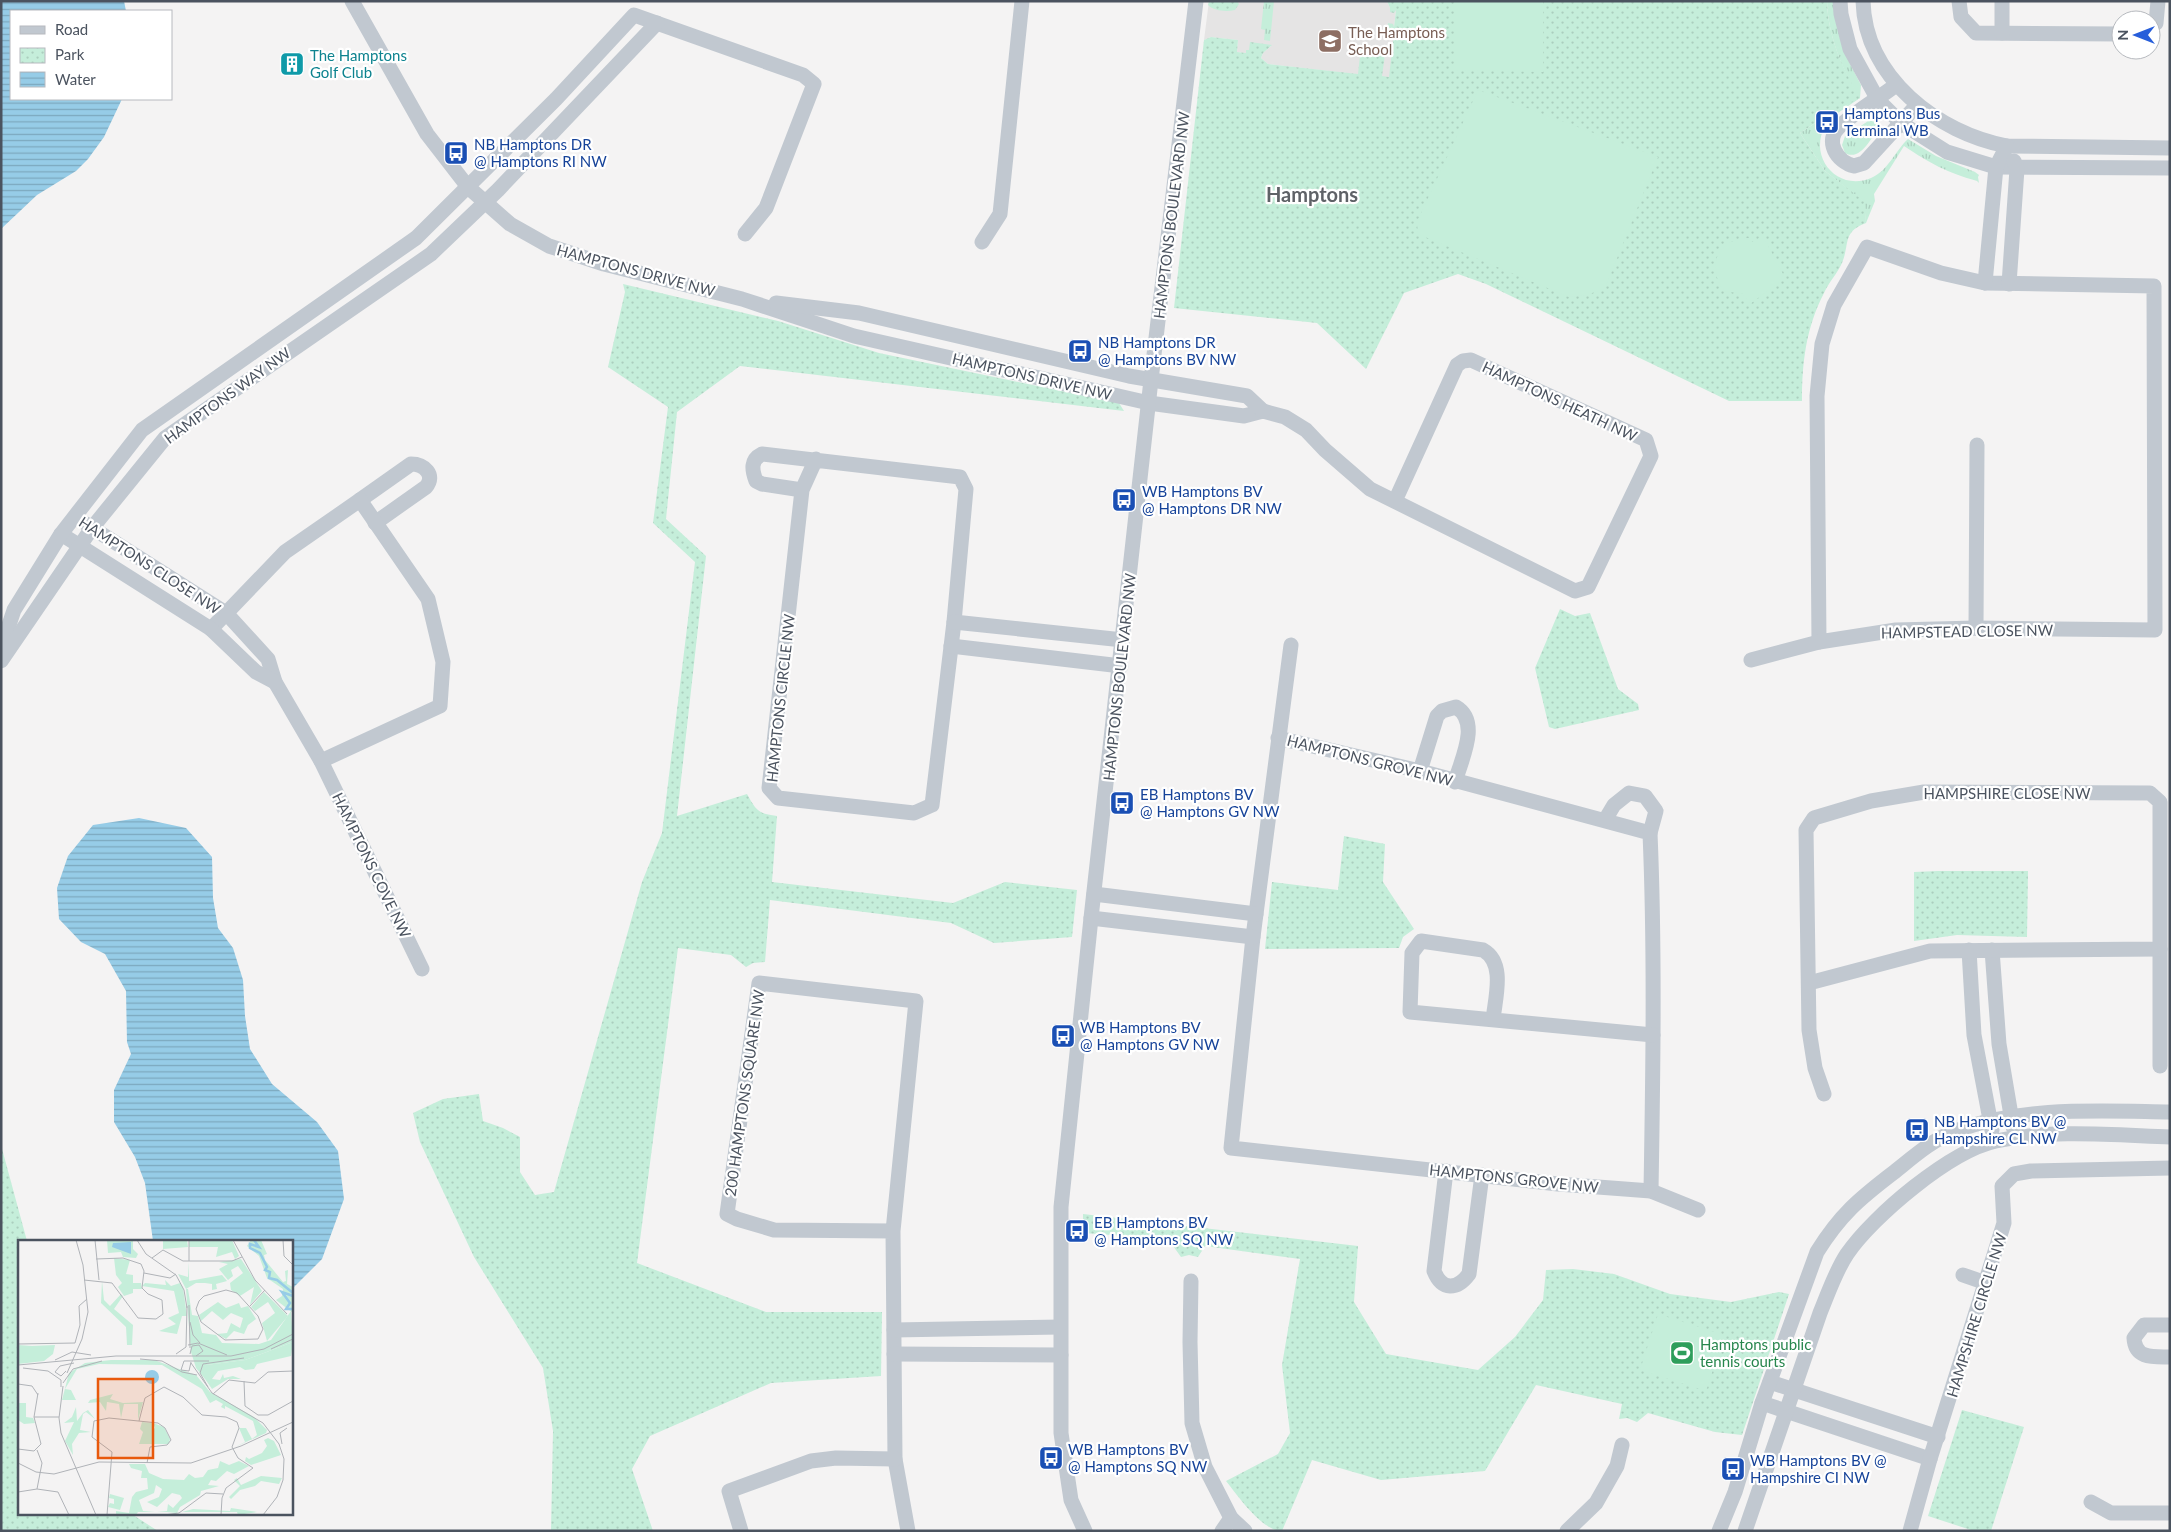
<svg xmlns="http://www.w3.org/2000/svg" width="2171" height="1532" font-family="Lato,sans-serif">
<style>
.education{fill:#e5e4e4}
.grass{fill:url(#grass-tufts)}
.park{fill:url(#park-dots)}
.pitch{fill:#c5eeda}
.water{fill:url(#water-rules)}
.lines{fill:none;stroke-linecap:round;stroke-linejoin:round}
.minor{stroke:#c1c8d0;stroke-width:15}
.labels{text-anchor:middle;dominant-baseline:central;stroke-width:4.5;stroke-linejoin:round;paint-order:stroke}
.education-label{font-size:15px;fill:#785e54;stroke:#fff;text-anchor:start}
.culture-label{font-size:15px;fill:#0d838f;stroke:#fff;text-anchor:start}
.transit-label{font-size:15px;fill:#164399;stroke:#fff;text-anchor:start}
.street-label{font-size:15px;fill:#4b535f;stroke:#fff}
.leisure-label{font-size:15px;fill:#27864d;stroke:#fff;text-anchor:start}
.district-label{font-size:20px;font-weight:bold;fill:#5f6267;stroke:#fff}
.inset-river{fill:none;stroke:#96cce7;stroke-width:2.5}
.inset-road{fill:none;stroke:#b0b3b8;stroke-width:1}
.view{fill:#e8590c;fill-opacity:0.15;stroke:#e8590c;stroke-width:2.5}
.inset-edge{fill:none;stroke:#4b535f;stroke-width:2.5}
</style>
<defs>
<pattern id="grass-tufts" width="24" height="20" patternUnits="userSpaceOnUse" patternTransform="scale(1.25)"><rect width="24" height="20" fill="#c5eeda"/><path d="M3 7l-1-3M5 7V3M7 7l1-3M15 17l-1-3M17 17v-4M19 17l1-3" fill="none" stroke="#abcebe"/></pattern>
<pattern id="park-dots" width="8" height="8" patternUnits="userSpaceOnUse" patternTransform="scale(1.25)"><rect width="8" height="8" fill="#c5eeda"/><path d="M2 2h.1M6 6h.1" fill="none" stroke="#abcebe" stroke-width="1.8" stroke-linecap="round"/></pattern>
<pattern id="water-rules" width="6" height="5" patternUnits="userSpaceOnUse" patternTransform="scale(1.25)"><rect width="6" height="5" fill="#96cce7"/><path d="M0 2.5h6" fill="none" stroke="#7ca8be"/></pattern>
</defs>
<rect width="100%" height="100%" fill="#f4f3f3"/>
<!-- education -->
<path class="education" d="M1209,1H1387L1390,8L1396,10L1394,27L1388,23L1387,29L1397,30L1417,81L1268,64L1261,58L1263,53L1271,46L1249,50L1246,53L1237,52L1238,40L1211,37L1204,40Z"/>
<!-- grass -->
<g class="grass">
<path d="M1264,1H1274L1270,41L1264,40L1265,30L1261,29Z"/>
<path d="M1827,1H1834L1849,62L1861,85L1860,98L1829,119L1827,118L1823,124L1825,126C1808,157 1837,192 1871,178C1888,171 1895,151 1908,139L1936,156L1975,172L1979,175L1978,177L1979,183L1977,181C1946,172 1931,164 1904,146L1874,194L1875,201L1866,223L1864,202L1825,171L1800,133L1826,116L1859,98C1842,68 1828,36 1827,1Z"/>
<path d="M1873,118L1880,126C1872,136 1861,162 1845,153L1842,145L1845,136Z"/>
</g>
<!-- park -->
<g class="park">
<path d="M1209,1H1237L1239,4L1235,10C1226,12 1214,11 1208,5Z"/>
<path d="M1387,1H1827C1828,36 1842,68 1860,98L1826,116L1800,133L1825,171L1865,202L1866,223C1842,232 1850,244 1842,263C1837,274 1829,282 1824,293C1806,328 1802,362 1802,401H1729L1486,284L1458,274L1404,293L1366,369L1317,323L1174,308L1204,40L1211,37L1238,40L1237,52L1246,53V50H1249L1250,42L1272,45L1263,53L1261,58L1268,64L1358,74L1361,47L1386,48L1382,76L1389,77L1394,33L1396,34L1397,30L1387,29L1388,23L1393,24L1394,27L1396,10L1394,13L1390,12V8Z"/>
<path d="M623,284L778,321L879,353L1119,403L1124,411L740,366L677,412L666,519L706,556L677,816L747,794C756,810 758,814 777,816L772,882L953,903L1005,882L1077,890L1072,937L994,943L951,923L770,900L765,962L753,963L746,967L731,955L678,948L637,1263L766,1312H882L881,1376L771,1383L650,1436L632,1469L653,1531H551L553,1431L543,1368L474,1257L420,1142L413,1113L443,1099L479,1094L483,1121L503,1128L520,1137V1172L535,1195L554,1192L642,882L662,833L695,562L653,523L668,407L608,367L625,292Z"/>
<path d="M1560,609L1575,616L1590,613L1618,689L1638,704L1639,710L1555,729L1549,727L1535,668Z"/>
<path d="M1344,836L1385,844L1383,882L1414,929L1403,937L1399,948L1265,949L1272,882L1338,890Z"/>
<path d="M1938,871H2028L2027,937L1957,935L1914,941V872Z"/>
<path d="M1,1145L27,1241H19V1513H130L158,1531H1Z"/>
<path d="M1083,1214L1358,1246L1354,1302L1386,1354L1478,1370L1515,1337L1543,1300L1546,1270L1573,1269L1614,1274L1670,1294L1731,1302L1779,1292L1789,1294L1742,1435L1715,1432L1648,1413L1637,1422L1627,1418L1619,1419L1622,1404L1536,1385L1485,1471L1381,1480L1312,1460L1282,1531C1262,1531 1238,1496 1226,1481L1278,1454L1290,1433L1282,1365L1300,1259L1205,1246L1198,1257L1189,1255L1181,1257L1168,1239L1083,1233Z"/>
<path d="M1962,1410L2024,1427L1991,1531H1974L1928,1516Z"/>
</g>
<!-- pitch -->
<g class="pitch">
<path d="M1455,1H1543V72L1455,70Z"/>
<path d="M1478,90L1658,157L1605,288L1587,295L1569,297L1418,234L1417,222Z"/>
<path d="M1763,236L1783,274L1781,281L1750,304L1743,294L1724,291C1706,266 1717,238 1750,238L1752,242Z"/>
<path d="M1658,1314L1724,1335L1706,1391L1640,1370Z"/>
</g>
<!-- water -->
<g class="water">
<path d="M1,1H124L126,11H11V99H122L104,137L88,159L76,171L37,195L1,229Z"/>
<path d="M139,818L186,828L212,857L213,898L218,928L233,948L243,980L245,1016L250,1049L272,1084L317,1122L338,1151L344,1199L322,1259L291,1290V1241H153L145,1183L135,1157L114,1122V1090L131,1054L127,1042L126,991L105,954L81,942L59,919L57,888L68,856L93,825Z"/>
</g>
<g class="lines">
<!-- minor -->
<g class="minor">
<path d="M352,1L427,134L468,187L510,224L549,246L604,264L742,299L854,336L1149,403L1244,416L1263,411L1285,417L1306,430L1325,450L1370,489L1575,591L1588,587L1651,456L1646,440L1471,360L1463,361L1457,365L1395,501"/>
<path d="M1840,1L1841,14L1850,49L1878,100L1901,123L1947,152L1996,167L2170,168"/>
<path d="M1863,1C1865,78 1938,133 2007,146L2170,148"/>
<path d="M1959,1L1961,17L1976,33L2121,34"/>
<path d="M2002,1V33"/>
<path d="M2151,26L2156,23L2158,1"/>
<path d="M1896,85C1878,99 1856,111 1839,127C1824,141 1837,162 1854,166L1864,163L1917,105"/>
<path d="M982,242L1000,214L1022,1"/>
<path d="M1867,247L1941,273L1985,283L2154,286L2155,630L1976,628L1896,630L1819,642L1817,396L1822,344L1834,305Z"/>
<path d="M1985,283L1996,167L2007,146"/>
<path d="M2009,284L2017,169L2014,161"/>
<path d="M776,303L859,313L1129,376L1247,396L1263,411"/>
<path d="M802,490L762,484L756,481C752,470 750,460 762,454L960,477L966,489L954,622L932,805L914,813L778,798L769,788L802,490L816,459"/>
<path d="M360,500L411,464C424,464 436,475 426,487L375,523"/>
<path d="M86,524L226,613L268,659L275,682L321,761L440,706L443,662L428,599L360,500L285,552L211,629"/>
<path d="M61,534L211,629L256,672L275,682"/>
<path d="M954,622L1123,640"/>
<path d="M1976,628L1977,445"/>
<path d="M1291,645L1253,937L1231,1148L1558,1184L1651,1191L1698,1210"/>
<path d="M951,646L1121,666"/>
<path d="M1,649L14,610L61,534L142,430L416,238L556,99L634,15L803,75L814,84L766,208L745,234"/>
<path d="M1751,660L1819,642"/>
<path d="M1,661L92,528L165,438L431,254L498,190L657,23"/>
<path d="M1278,738L1420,771L1650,833C1655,952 1653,1072 1651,1191"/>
<path d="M321,761L422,969"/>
<path d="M1420,771L1437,716L1442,711L1456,707C1481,722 1461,760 1455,782"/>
<path d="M1605,820L1614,805L1629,793L1645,796L1656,811L1650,833"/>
<path d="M1094,894L1256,914"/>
<path d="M1091,918L1253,937"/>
<path d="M2160,949V1066"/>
<path d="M1969,950L1974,1035L1992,1130"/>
<path d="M1992,950L1999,1044L2013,1127"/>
<path d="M1809,983L1930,951L2160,949V802L2150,793L1924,792L1871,801L1814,818L1806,830L1809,1030L1815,1068L1824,1094"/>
<path d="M1493,1020C1495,998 1506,963 1483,950L1421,941L1412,953L1410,1012L1653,1035"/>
<path d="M1446,1171L1434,1271C1442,1291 1457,1290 1469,1274L1482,1175"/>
<path d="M893,1231L774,1230L737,1219L727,1214L759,983L916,1001L893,1231L895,1459L908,1531"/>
<path d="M1963,1275L1986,1283"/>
<path d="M1191,1281L1190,1342L1192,1423L1205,1467L1231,1518L1245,1531"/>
<path d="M2170,1325H2144L2134,1338C2135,1359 2153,1357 2170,1357"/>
<path d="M894,1330L1060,1327"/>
<path d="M894,1354L1061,1355"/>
<path d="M1770,1382L1938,1437"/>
<path d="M1762,1403L1930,1459"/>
<path d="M2091,1502L2111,1513H2170"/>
<path d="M741,1531L729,1491L811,1461L836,1458L895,1459"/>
<path d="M1085,1531L1071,1500L1061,1433V1207L1091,918L1151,380L1196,1"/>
<path d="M1222,1531L1231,1518"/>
<path d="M1567,1531L1596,1503L1617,1466L1622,1445"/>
<path d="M1719,1531L1735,1492L1762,1403L1817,1252C1840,1215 1859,1199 1893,1173C1912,1158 1932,1140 1955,1131C2022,1106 2099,1111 2170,1112"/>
<path d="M1745,1531L1820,1313C1828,1294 1835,1272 1847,1254C1873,1216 1950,1151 1996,1141C2051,1129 2114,1135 2170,1137"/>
<path d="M1910,1531L1930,1459L2004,1223L2002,1186L2014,1174L2031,1171L2170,1168"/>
</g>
</g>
<!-- icons -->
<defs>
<symbol id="school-square" viewBox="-11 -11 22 22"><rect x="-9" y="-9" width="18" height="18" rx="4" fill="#8d6e63" stroke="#fff"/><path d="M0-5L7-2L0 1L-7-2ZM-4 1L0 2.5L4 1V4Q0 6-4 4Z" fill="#fff"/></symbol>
<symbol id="building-square" viewBox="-11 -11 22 22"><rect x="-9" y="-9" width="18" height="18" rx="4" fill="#0f9aa8" stroke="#fff"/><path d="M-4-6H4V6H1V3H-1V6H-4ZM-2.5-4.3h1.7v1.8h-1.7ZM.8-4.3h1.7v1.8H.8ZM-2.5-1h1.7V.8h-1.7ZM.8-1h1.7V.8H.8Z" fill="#fff"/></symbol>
<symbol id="bus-square" viewBox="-11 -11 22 22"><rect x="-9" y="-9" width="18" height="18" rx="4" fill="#1a4fb4" stroke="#fff"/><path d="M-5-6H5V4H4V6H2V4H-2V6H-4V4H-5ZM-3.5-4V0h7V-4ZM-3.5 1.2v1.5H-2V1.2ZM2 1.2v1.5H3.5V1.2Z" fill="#fff"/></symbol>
<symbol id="stadium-square" viewBox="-11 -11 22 22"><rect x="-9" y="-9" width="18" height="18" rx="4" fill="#2e9e5b" stroke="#fff"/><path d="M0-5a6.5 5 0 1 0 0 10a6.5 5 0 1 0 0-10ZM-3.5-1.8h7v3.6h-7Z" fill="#fff"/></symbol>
</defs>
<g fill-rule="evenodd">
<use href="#school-square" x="1316" y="27" width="28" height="28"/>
<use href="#building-square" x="278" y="50" width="28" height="28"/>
<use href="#bus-square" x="1813" y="108" width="28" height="28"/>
<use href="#bus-square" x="442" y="139" width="28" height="28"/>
<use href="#bus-square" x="1066" y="337" width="28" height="28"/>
<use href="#bus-square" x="1110" y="486" width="28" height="28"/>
<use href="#bus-square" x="1108" y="789" width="28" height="28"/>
<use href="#bus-square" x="1049" y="1022" width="28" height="28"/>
<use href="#bus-square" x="1903" y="1116" width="28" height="28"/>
<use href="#bus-square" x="1063" y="1217" width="28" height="28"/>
<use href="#stadium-square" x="1668" y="1339" width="28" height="28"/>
<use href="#bus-square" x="1037" y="1444" width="28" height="28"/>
<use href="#bus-square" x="1719" y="1455" width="28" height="28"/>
</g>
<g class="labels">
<!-- education labels -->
<g class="education-label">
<text x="1348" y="32">The Hamptons<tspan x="1348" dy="17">School</tspan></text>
</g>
<!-- culture labels -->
<g class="culture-label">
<text x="310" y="55">The Hamptons<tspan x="310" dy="17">Golf Club</tspan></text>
</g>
<!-- transit labels -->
<g class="transit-label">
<text x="1844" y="113">Hamptons Bus<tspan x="1844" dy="17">Terminal WB</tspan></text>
<text x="474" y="144">NB Hamptons DR<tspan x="474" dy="17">@ Hamptons RI NW</tspan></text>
<text x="1098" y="342">NB Hamptons DR<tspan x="1098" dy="17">@ Hamptons BV NW</tspan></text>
<text x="1142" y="491">WB Hamptons BV<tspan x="1142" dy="17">@ Hamptons DR NW</tspan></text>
<text x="1140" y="794">EB Hamptons BV<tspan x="1140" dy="17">@ Hamptons GV NW</tspan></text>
<text x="1080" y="1027">WB Hamptons BV<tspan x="1080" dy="17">@ Hamptons GV NW</tspan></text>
<text x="1934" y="1121">NB Hamptons BV @<tspan x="1934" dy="17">Hampshire CL NW</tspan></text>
<text x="1094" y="1222">EB Hamptons BV<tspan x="1094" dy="17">@ Hamptons SQ NW</tspan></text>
<text x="1068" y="1449">WB Hamptons BV<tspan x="1068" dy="17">@ Hamptons SQ NW</tspan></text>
<text x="1750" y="1460">WB Hamptons BV @<tspan x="1750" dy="17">Hampshire CI NW</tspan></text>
</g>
<!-- street labels -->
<g class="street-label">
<text transform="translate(1171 215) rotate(-83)">HAMPTONS BOULEVARD NW</text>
<text transform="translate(636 270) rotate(15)">HAMPTONS DRIVE NW</text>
<text transform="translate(1032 376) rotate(13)">HAMPTONS DRIVE NW</text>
<text transform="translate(227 395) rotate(-36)">HAMPTONS WAY NW</text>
<text transform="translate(1560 401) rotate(25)">HAMPTONS HEATH NW</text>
<text transform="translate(150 565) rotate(33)">HAMPTONS CLOSE NW</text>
<text transform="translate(1967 631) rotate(-1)">HAMPSTEAD CLOSE NW</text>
<text transform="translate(1119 677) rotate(-84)">HAMPTONS BOULEVARD NW</text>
<text transform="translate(780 698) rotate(-84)">HAMPTONS CIRCLE NW</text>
<text transform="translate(1370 760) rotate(14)">HAMPTONS GROVE NW</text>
<text x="2007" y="793">HAMPSHIRE CLOSE NW</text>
<text transform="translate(372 865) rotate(64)">HAMPTONS COVE NW</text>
<text transform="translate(744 1093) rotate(-82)">200 HAMPTONS SQUARE NW</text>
<text transform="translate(1514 1178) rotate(6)">HAMPTONS GROVE NW</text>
<text transform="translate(1976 1315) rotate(-73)">HAMPSHIRE CIRCLE NW</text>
</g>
<!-- leisure labels -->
<g class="leisure-label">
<text x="1700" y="1344">Hamptons public<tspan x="1700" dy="17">tennis courts</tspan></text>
</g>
<!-- district labels -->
<g class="district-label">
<text x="1312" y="194">Hamptons</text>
</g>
</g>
<!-- overview -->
<g transform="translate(18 1240)">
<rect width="275" height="275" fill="#f4f3f3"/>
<path d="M171,0H214L217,7H171ZM168,49H170L174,75L180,76L184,93L198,95L204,103L241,104L253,100L273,71L275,102L227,120L188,125L187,139L178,128L173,112Z" fill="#c5eeda"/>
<path d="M89,0H115V9L120,14L118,18L105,17L103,12L90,13ZM145,0H169L170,7L145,9ZM233,0H243L249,14L246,15L247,20L265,42L268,41L267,31L270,30L269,44L275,47V73L258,60L264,56L265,49L249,38L241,16L229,6ZM200,7H217L221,16L217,19L214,12L198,17ZM96,18L112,20L108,34L115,35V43H123L124,49H115V53L106,56L100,47L104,43L98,35ZM223,19L244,51L232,65L236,47L222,56L213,50L212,43L225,33L220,26L213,30L215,36L210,40L201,29L210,24L201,22ZM171,22V41L204,35L209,41L198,44L199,49L194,50V44L187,43H178L168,49L160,34L170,37ZM147,40L153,46L162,43L165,48L169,76H164L159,94L141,91L158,84L150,78L161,73L156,51L124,46L127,43L148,45ZM84,41L86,60L92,66L103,54L105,56L96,69L115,85L114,105H109L108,87L83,63ZM246,52L270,76L249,101L244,83L257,73L250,62L237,71L233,67ZM200,62L208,68L221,63L223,68L230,66L238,79L230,85L226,94L216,91L208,99L199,94L209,93L213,83L222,88L225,78L213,73L205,80L194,71L183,81L181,75ZM275,102L273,116L239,124L236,129L227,130L222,127L200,131L194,139L202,140L205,134L206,138L215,136L223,139H210L194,149L187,139L185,132L188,125L227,120ZM0,105L14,106L37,105L35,114L26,121L0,124ZM93,120H136L178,135L192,152L236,177L249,190L248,193L217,207L227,202L221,188H228L234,199L239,195L235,181L207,166V169L203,167L205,164L198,160L192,163L184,149L144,125L81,124L59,129L47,149L53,150L58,160H44L51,133L67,123ZM95,154L92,159L105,163L125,162L120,180V164H106L103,178L101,164L89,162L88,171L82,162L70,163L72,160ZM0,163H8V177L15,178L17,183L6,184L0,180ZM58,167L59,181L65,173L70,170L77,179L68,172L65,174L62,190L73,192L61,193L54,204L55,215L47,201L56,182L46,183L54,177ZM124,182L134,183V190L137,188L135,183L146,187L152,199L151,204H121L125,192L122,189ZM250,198L256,201L263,215L233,225L227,221L228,217L231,219L244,213L249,206L246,200ZM202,221L211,225L221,221L231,226L216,234L209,231L198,241L193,240L190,245L201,246L183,251L182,255L162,267L159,273L139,271H149L150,264L155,268L164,258L162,255L154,253L139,267L129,262L141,257L144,249L138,245L136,253L121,260L125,271L137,272H120L118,275L98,274V271L111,273L114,257L118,252L130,249L129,238H123L124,231L113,228L111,224H127L131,233L145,239L166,240L171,234L177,238L185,237L190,230L200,228ZM243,236L264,238L261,244L243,241L237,246L222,250L213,259L211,257L222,246L216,240L219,238L223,245ZM92,254L106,258L102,270L90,267L92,263L96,264V259L91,258ZM213,268L239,272L220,275L219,272H164L175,269L212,271Z" fill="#c5eeda"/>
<path d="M113,2V14L94,7L95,3ZM127 137a7 7 0 1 1 14 0a7 7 0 1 1-14 0Z" fill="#96cce7"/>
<path class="inset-river" d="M236,0L241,7L232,4V8L242,13L249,27L247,30L252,32L251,38L259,40L275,53M275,56L264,52L272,63L268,69H275"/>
<path class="inset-road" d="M77,0L81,40M119,0L128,14L158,35L166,50L169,68M215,0L237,40L269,74M265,0L266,16L275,25M134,18L145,10L165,21H214L224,17M171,21V0M126,33L152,38L158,34M66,40L94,43L120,78L138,79L145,74L144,60L130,54L124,48L126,31L123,24L105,18L78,19M208,50L219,53L240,76L245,89L240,99L207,100L183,82L178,69L181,61L186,56ZM171,65L172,108M232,66L247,50M172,82L175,95L182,103M0,104L57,103L62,85L61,66L69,59M170,105L180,103L209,115M253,109L275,99M158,114L168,107L169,66M172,114L174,106L181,105L185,111L178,116M122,119L144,121L164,132L179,135M37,120L54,112L73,115M173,122L171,131L163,130L166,121H191M173,123L194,153L245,183L261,204L266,219L265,240L259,257L245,275M0,125L98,116H213L246,109L275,94M5,128L30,131L43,140V147M48,131L43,136L37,132L42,126L56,123M49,133L64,99L70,72L65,25L58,0M226,141L227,166L240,175H250L275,161M45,143L55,129L84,121M0,144L14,146L20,155M45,146L41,178L43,193L78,275M190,147L182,133L185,124L226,118M195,154L211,140L237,143L250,132L275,131M16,177H41M121,181L127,158L146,147L165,157L184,175L208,177L219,182L221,188L214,207L220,218L235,228L208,248L204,258L203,275M264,204L262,193L269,188M0,209L16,211L23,204L16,177L20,153M19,210L24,223L19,249M0,223L18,232L36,234L81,222L173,223L223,206L275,182M129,223L132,207L149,205L153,200M0,252L19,249L40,252L51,275M89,275L94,212L74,197L76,181L91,178L140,183L147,188L153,200M146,275L161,273L188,253L205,254"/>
<path class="view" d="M80,139H135V218H80Z"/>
<rect width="275" height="275" class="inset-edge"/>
</g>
<!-- border -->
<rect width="2171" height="1532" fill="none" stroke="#4b535f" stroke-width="5"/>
<!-- legend -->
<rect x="10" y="10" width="162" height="90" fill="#ffffff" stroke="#b7babf"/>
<rect x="20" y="26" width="25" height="8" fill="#c1c8d0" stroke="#b7babf"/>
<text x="55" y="35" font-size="15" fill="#4b535f">Road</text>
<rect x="20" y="48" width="25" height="15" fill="url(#park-dots)" stroke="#b7babf"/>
<text x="55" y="60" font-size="15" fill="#4b535f">Park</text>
<rect x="20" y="72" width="25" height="15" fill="url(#water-rules)" stroke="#b7babf"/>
<text x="55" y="85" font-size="15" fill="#4b535f">Water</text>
<!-- north arrow -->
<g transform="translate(2136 35) rotate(270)"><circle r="24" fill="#ffffff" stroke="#b7babf"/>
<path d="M0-4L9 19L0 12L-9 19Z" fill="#275eda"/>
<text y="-8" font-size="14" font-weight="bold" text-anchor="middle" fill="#4b535f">N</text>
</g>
</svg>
